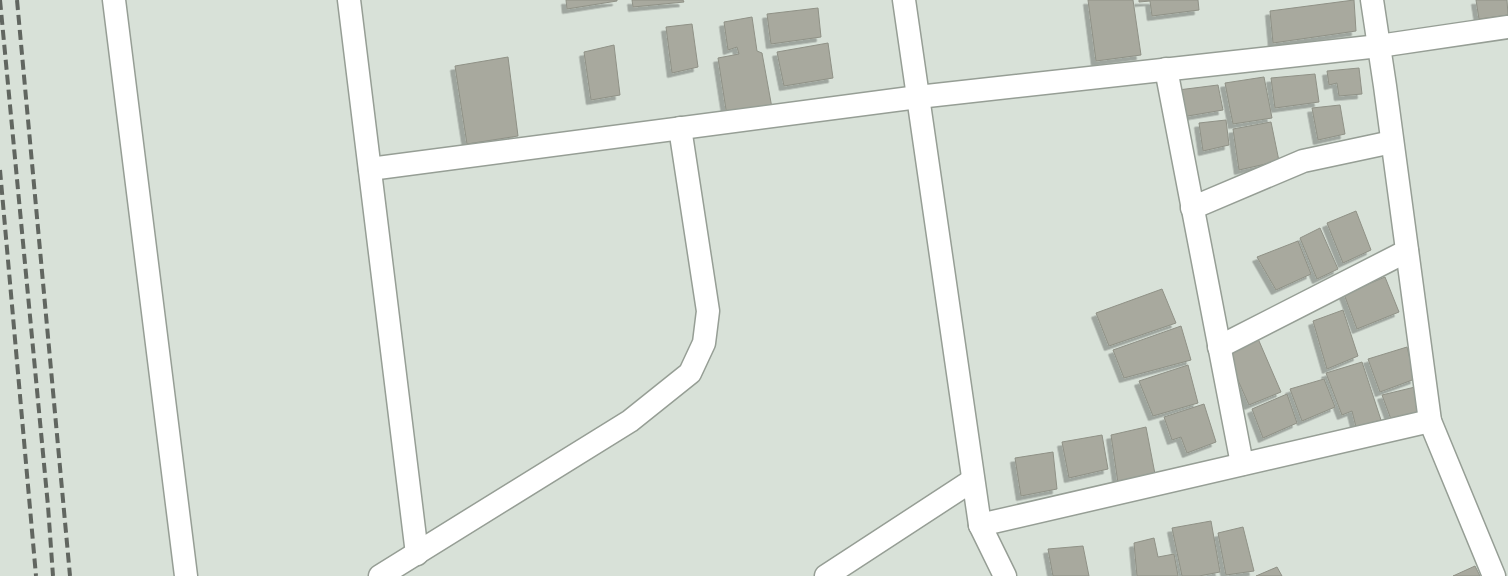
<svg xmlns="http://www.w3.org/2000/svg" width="1508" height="576" font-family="'Varela Round',sans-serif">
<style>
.building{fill:#a8a99e;stroke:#8f9186;filter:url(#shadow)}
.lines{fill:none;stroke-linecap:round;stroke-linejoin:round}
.minor-casing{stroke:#969e95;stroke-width:25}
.minor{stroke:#fff;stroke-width:22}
.rail{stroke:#616660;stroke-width:4;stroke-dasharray:10 5;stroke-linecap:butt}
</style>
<defs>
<filter id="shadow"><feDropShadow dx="-4.5" dy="4.5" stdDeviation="0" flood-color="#0004"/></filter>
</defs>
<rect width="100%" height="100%" fill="#d8e1d8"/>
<!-- building -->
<g class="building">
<path d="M566,0H617V1L567,9Z"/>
<path d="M632,0H683L684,2L633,7Z"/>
<path d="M1088,0H1133L1141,55L1096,61Z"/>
<path d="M1139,0H1198L1199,10L1152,16L1150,1L1139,2Z"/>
<path d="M1354,0L1356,31L1273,43L1270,11Z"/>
<path d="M1476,0H1507L1508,15L1479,19Z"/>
<path d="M818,8L821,37L771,44L767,14Z"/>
<path d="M752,17L757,51L762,53L772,108L727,116L718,58L739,54L737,47L728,50L724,22Z"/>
<path d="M692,24L698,67L672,73L666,27Z"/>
<path d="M828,43L833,78L784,86L777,52Z"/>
<path d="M614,45L620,95L591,100L584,52Z"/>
<path d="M508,57L518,136L467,144L455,66Z"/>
<path d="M1359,68L1362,94L1339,96L1337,83L1329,85L1327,71Z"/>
<path d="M1315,74L1319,102L1275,108L1271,78Z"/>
<path d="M1264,77L1272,118L1233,124L1225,83Z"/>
<path d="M1218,85L1223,110L1182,117L1178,90Z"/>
<path d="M1340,105L1345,134L1318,140L1312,108Z"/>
<path d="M1226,120L1229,145L1203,151L1199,123Z"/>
<path d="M1271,122L1279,161L1239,170L1233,129Z"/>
<path d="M1356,211L1371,250L1343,263L1327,223Z"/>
<path d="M1320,228L1338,269L1317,279L1300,238Z"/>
<path d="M1298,241L1311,274L1276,290L1257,257Z"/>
<path d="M1385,277L1399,312L1357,329L1344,294Z"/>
<path d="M1162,289L1176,323L1109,346L1096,313Z"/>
<path d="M1343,310L1358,356L1327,369L1313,321Z"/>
<path d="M1181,326L1191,360L1124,378L1113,350Z"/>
<path d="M1256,334L1281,392L1249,405L1225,351Z"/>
<path d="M1407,347L1415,379L1380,392L1368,359Z"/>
<path d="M1362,362L1381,420L1356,427L1352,411L1342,415L1326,373Z"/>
<path d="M1188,365L1198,403L1153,416L1139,381Z"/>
<path d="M1324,379L1335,407L1302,421L1290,389Z"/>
<path d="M1415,387L1423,413L1392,422L1382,395Z"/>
<path d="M1287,394L1297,423L1263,438L1252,409Z"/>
<path d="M1204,404L1216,442L1187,453L1181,437L1172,440L1164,417Z"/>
<path d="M1146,427L1155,474L1118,483L1111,435Z"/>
<path d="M1102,435L1108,469L1069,478L1062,442Z"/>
<path d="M1053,452L1057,489L1021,496L1015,458Z"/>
<path d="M1211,521L1220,572L1199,576H1182L1172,528Z"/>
<path d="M1243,527L1254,571L1226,575L1218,533Z"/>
<path d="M1154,538L1158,557L1174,554L1178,576H1137L1134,543Z"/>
<path d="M1083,546L1089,576H1053L1048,549Z"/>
<path d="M1475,566L1480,576H1453Z"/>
<path d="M1277,567L1282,576H1256Z"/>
</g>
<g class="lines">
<defs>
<g id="minor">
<path d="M114,0L186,576"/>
<path d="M349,0L417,554"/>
<path d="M904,0L980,525L1005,576"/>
<path d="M1372,0L1385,86L1430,421L1494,576"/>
<path d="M1166,69L1242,464"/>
<path d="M370,169L918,97L1379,46L1508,27"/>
<path d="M1192,208L1303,161L1392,142"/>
<path d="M1219,347L1407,251"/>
<path d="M980,525L1430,421"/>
<path d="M380,576L630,421L690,373L704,343L708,311L680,128"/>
<path d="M826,576L973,480"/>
</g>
</defs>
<!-- minor casing -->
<use href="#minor" class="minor-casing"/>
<!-- minor -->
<use href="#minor" class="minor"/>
<!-- rail -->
<g class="rail">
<path d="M0,0L48,506L53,576"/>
<path d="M17,0L70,576"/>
<path d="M0,170L36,576"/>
</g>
</g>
</svg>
